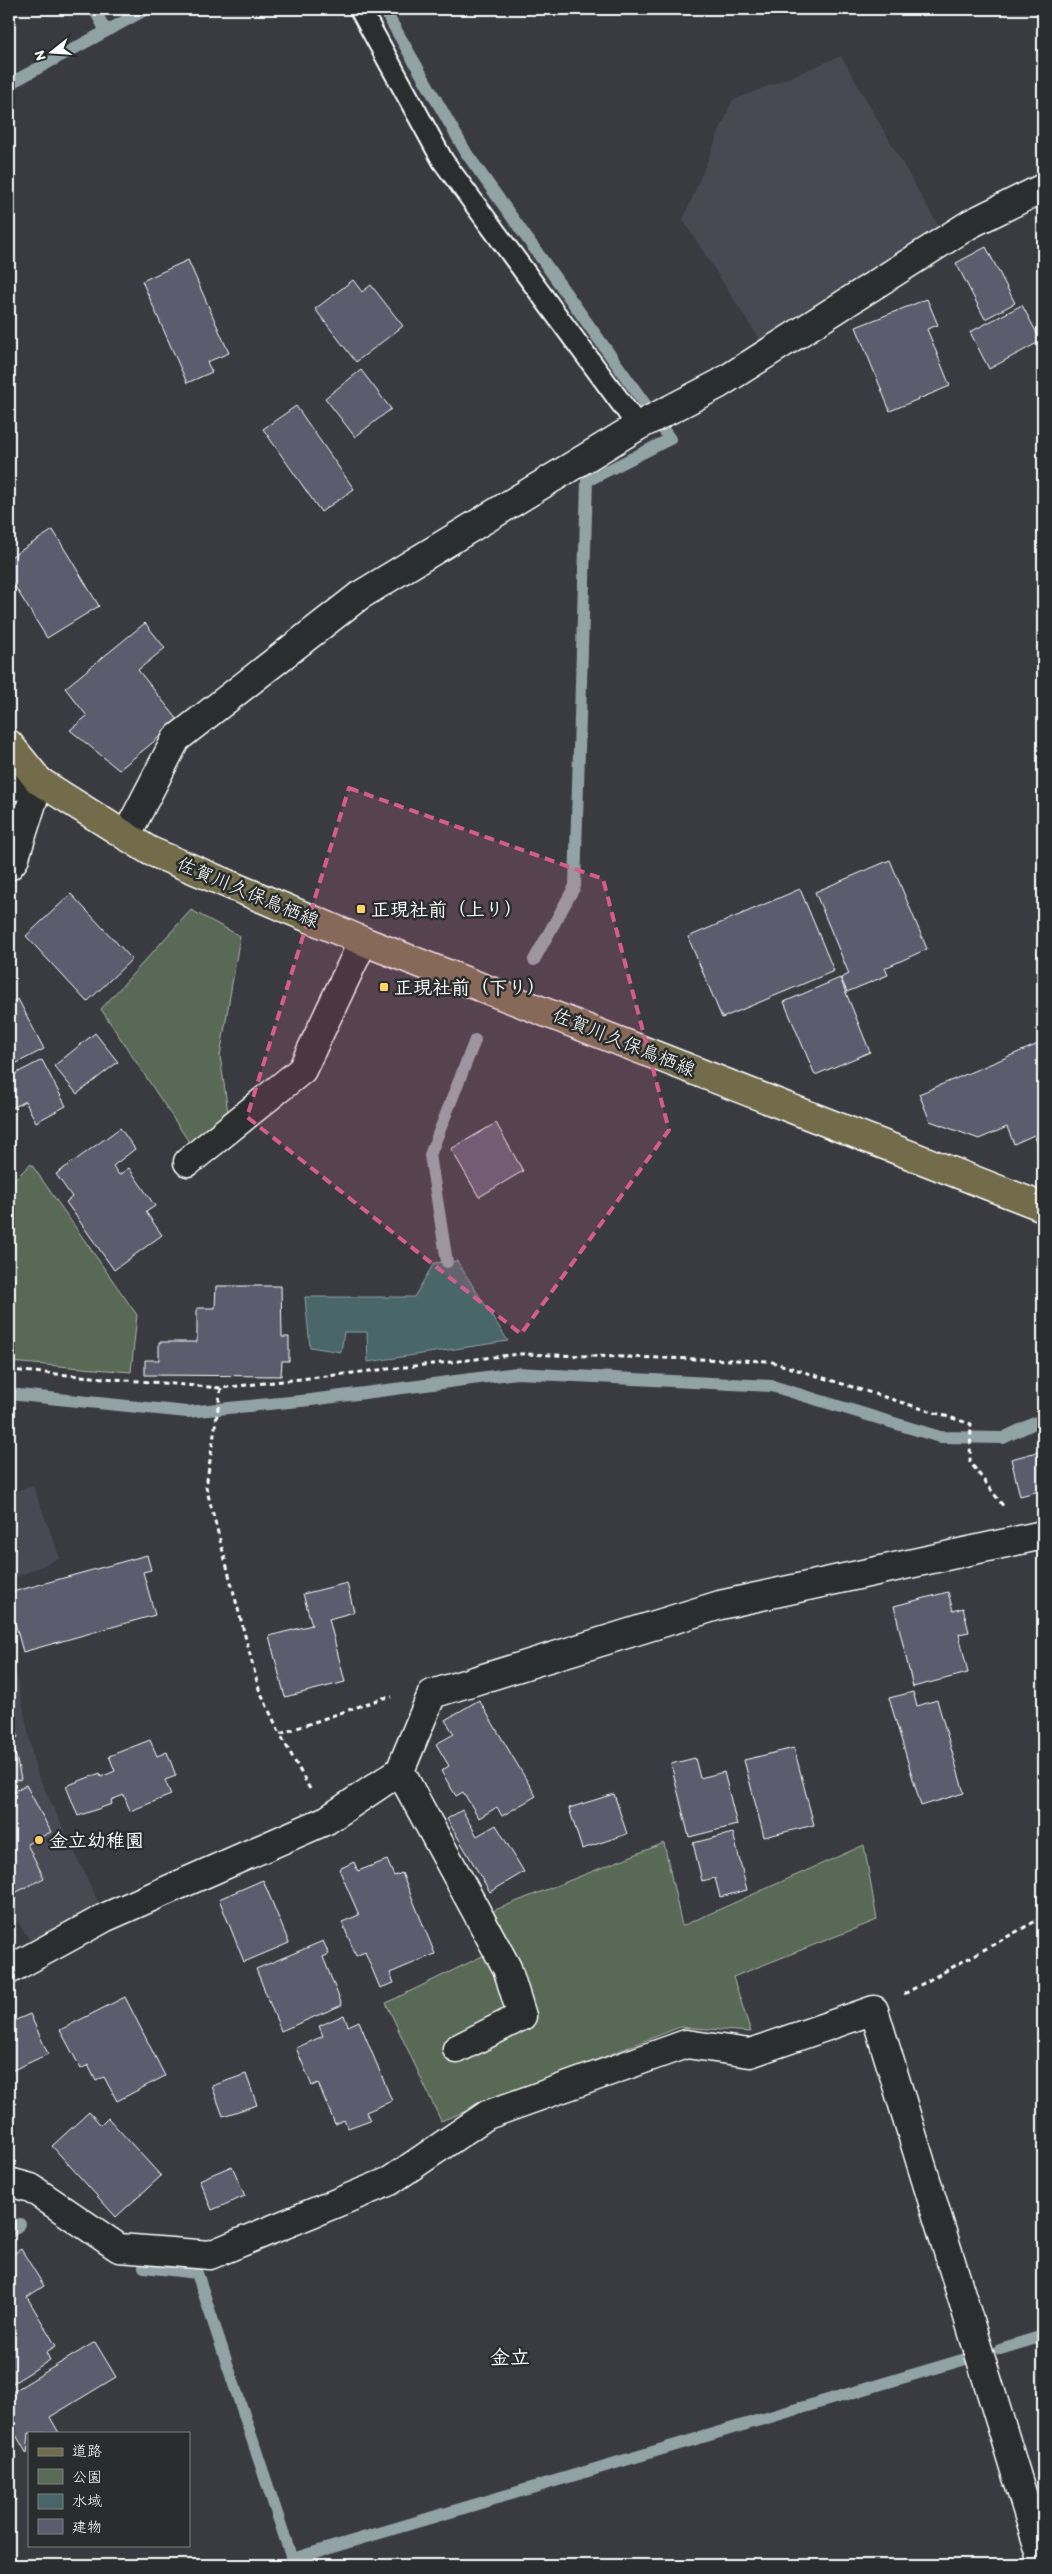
<svg xmlns="http://www.w3.org/2000/svg" width="1052" height="2574" font-family="Itim,'Klee One',sans-serif">
<style>
.built{fill:#484952}
.green{fill:#596b55;stroke:#acb5aa}
.water{fill:#486669;stroke:#91a3a5}
.lines{fill:none;stroke-linecap:round;stroke-linejoin:round}
.stream{stroke:#91a3a5;stroke-width:12}
.building{fill:#5d5c6e;stroke:#fff}
.service-casing{stroke:#fff;stroke-width:24}
.minor-casing{stroke:#fff;stroke-width:31}
.tertiary-casing{stroke:#fff;stroke-width:31}
.primary-casing{stroke:#fff;stroke-width:31}
.path{stroke:#fff;stroke-width:3;stroke-dasharray:5 4;stroke-linecap:butt}
.service{stroke:#2a2d2e;stroke-width:20}
.minor{stroke:#2a2d2e;stroke-width:28}
.tertiary{stroke:#2a2d2e;stroke-width:28}
.primary{stroke:#736c4b;stroke-width:28}
.marked{fill:#d45d8c;fill-opacity:0.2;stroke:#d45d8c;stroke-width:4;stroke-dasharray:10 6;stroke-linejoin:round}
.poi-dot{fill:#ffd166;stroke:#2a2d2e;stroke-width:2}
.labels{text-anchor:middle;dominant-baseline:central;stroke-width:5;stroke-linejoin:round;paint-order:stroke}
.street-label{font-size:19px;fill:#fff;stroke:#2a2d2e}
.poi-label{font-size:19px;font-weight:bold;fill:#fff;stroke:#2a2d2e;text-anchor:start}
.neighbourhood-label{font-size:20px;font-weight:bold;fill:#fff;stroke:#2a2d2e}
</style>
<rect width="100%" height="100%" fill="#393b41"/>
<filter id="ink" filterUnits="userSpaceOnUse"><feTurbulence type="fractalNoise" baseFrequency=".02" numOctaves="2"/><feDisplacementMap in="SourceGraphic" scale="10" xChannelSelector="R" yChannelSelector="G"/><feConvolveMatrix kernelMatrix="1 2 1 2 8 2 1 2 1" color-interpolation-filters="sRGB"/></filter>
<g filter="url(#ink)">
<!-- built -->
<g class="built">
<path d="M841,56L940,229L763,345L683,220L732,101Z"/>
<path d="M33,1486L60,1558L9,1580V1493Z"/>
<path d="M9,1639L36,1771L103,1912L33,1945L9,1909Z"/>
</g>
<!-- green -->
<g class="green">
<path d="M191,910L240,936L220,1056L229,1119L193,1148L101,1009Z"/>
<path d="M31,1164L137,1315L131,1372L9,1362V1184Z"/>
<path d="M664,1843L682,1926L864,1845L877,1920L733,1977L751,2032L680,2027L441,2121L386,2003L507,1944L490,1912Z"/>
</g>
<!-- water -->
<path class="water" d="M457,1261L508,1341L368,1362L367,1332H344L341,1352L310,1347L305,1297H414L434,1263Z"/>
<g class="lines">
<!-- stream -->
<g class="stream">
<path d="M94,9L106,31"/>
<path d="M384,9L467,154L670,439L587,481L575,886L534,960"/>
<path d="M9,84L147,9"/>
<path d="M447,1262L430,1155L475,1040"/>
<path d="M9,1394L187,1412L311,1400L517,1373L772,1386L940,1437L1003,1438L1043,1419"/>
<path d="M9,2233L20,2224"/>
<path d="M144,2267L197,2273L292,2559L969,2358"/>
<path d="M1000,2349L1043,2336"/>
</g>
</g>
<!-- building -->
<g class="building">
<path d="M986,247L1015,303L985,319L956,263Z"/>
<path d="M188,260L229,353L207,362L212,372L187,383L142,281Z"/>
<path d="M353,280L362,292L371,285L403,326L356,362L315,309Z"/>
<path d="M927,299L938,325L927,329L950,386L890,411L856,327Z"/>
<path d="M1022,305L1041,341L989,369L970,332Z"/>
<path d="M361,370L391,409L355,437L325,398Z"/>
<path d="M296,406L354,489L321,512L263,429Z"/>
<path d="M53,530L99,606L47,638L9,577V558Z"/>
<path d="M145,623L165,648L138,670L179,721L119,770L70,730L87,716L65,688Z"/>
<path d="M890,860L927,949L885,968L888,975L847,992L841,978L849,974L815,892Z"/>
<path d="M800,889L834,971L722,1018L688,937Z"/>
<path d="M71,894L132,959L87,1002L26,936Z"/>
<path d="M840,978L870,1052L815,1075L784,1002Z"/>
<path d="M18,999L44,1049L9,1067V1004Z"/>
<path d="M95,1033L118,1062L77,1094L54,1066Z"/>
<path d="M1038,1044L1043,1056V1150L1041,1151L1034,1135L1014,1144L1007,1127L979,1139L930,1121L919,1094Z"/>
<path d="M42,1060L66,1106L36,1122L25,1101L12,1108L9,1103V1077Z"/>
<path d="M496,1123L523,1171L479,1197L451,1149Z"/>
<path d="M120,1128L135,1149L113,1166L119,1175L129,1168L155,1206L146,1212L162,1235L114,1270L66,1202L72,1197L56,1174Z"/>
<path d="M216,1286H281L282,1337H289V1361H282L281,1376L145,1375V1360H159V1342H197V1308H215Z"/>
<path d="M1037,1452L1043,1476V1490L1020,1496L1011,1459Z"/>
<path d="M147,1555L151,1570L143,1572L155,1615L23,1652L9,1601V1593Z"/>
<path d="M347,1583L354,1612L329,1619L345,1682L285,1697L269,1636L312,1625L303,1594Z"/>
<path d="M948,1592L953,1611L963,1608L969,1632L959,1634L968,1673L913,1687L894,1606Z"/>
<path d="M913,1692L917,1706L937,1700L964,1793L921,1806L889,1698Z"/>
<path d="M9,1699L18,1737L12,1739L21,1779L9,1782Z"/>
<path d="M479,1700L536,1796L502,1816L497,1807L479,1818L463,1792L456,1796L441,1771L449,1766L436,1744L454,1734L445,1720Z"/>
<path d="M150,1740L157,1756L167,1752L176,1776L165,1780L171,1795L130,1811L124,1795L111,1800L112,1804L78,1816L66,1786L100,1773L101,1777L115,1771L109,1756Z"/>
<path d="M794,1748L814,1825L764,1837L744,1760Z"/>
<path d="M695,1758L700,1778L724,1772L737,1825L689,1837L671,1764Z"/>
<path d="M26,1785L51,1832L27,1844L44,1878L9,1896V1814L11,1813L9,1794Z"/>
<path d="M614,1794L627,1834L582,1849L569,1808Z"/>
<path d="M462,1810L477,1836L496,1825L524,1872L490,1892L447,1819Z"/>
<path d="M733,1833L747,1890L720,1897L715,1878L702,1881L693,1843Z"/>
<path d="M387,1860L394,1876L402,1873L435,1954L390,1973L394,1983L380,1988L365,1952L356,1956L342,1922L359,1915L339,1869L354,1862L358,1871Z"/>
<path d="M263,1880L289,1943L244,1962L219,1899Z"/>
<path d="M323,1941L329,1954L323,1957L342,2005L281,2031L256,1969Z"/>
<path d="M125,1997L165,2076L117,2101L104,2077L96,2081L88,2065L81,2069L60,2030Z"/>
<path d="M30,2014L48,2054L9,2072V2023Z"/>
<path d="M344,2015L348,2026L359,2021L392,2101L366,2112L370,2120L348,2128L344,2120L335,2124L318,2083L312,2086L296,2048L323,2036L319,2026Z"/>
<path d="M246,2074L257,2105L223,2116L212,2086Z"/>
<path d="M89,2112L101,2125L108,2118L161,2176L116,2217L52,2146Z"/>
<path d="M232,2166L245,2196L212,2210L199,2180Z"/>
<path d="M21,2249L44,2286L27,2297L56,2346L46,2352L50,2360L10,2385L9,2257Z"/>
<path d="M95,2342L116,2377L50,2417L59,2433H29L27,2454L9,2423L15,2418L9,2408V2394Z"/>
<path d="M9,2480L16,2500L9,2503Z"/>
</g>
<g class="lines">
<defs>
<path id="service" d="M360,9L443,161L638,426"/>
<g id="minor">
<path d="M126,836L176,739L359,596L638,426L719,384L970,224L1043,188"/>
<path d="M9,866L14,860L39,781"/>
<path d="M188,1162L302,1070L363,941"/>
<path d="M400,1771L507,1968L522,2016L457,2049"/>
<path d="M9,1970L106,1917L327,1820L400,1771L432,1694L720,1605L1043,1535"/>
<path d="M9,2182L31,2188L119,2248L210,2255L390,2181L487,2115L686,2044L750,2053L874,2010L1043,2562"/>
</g>
<path id="tertiary" d="M9,787L39,781"/>
<path id="primary" d="M9,744L39,781L150,851L363,941L1043,1207"/>
</defs>
<!-- service casing -->
<use href="#service" class="service-casing"/>
<!-- minor casing -->
<use href="#minor" class="minor-casing"/>
<!-- tertiary casing -->
<use href="#tertiary" class="tertiary-casing"/>
<!-- primary casing -->
<use href="#primary" class="primary-casing"/>
<!-- path -->
<g class="path">
<path d="M9,1370L221,1388L520,1354L769,1361L971,1424L970,1462L1004,1507"/>
<path d="M221,1388L206,1487L259,1689L280,1734"/>
<path d="M310,1789L280,1734L383,1698L392,1697"/>
<path d="M904,1994L1043,1917"/>
</g>
<!-- service -->
<use href="#service" class="service"/>
<!-- minor -->
<use href="#minor" class="minor"/>
<!-- tertiary -->
<use href="#tertiary" class="tertiary"/>
<!-- primary -->
<use href="#primary" class="primary"/>
</g>
</g>
<!-- marked area -->
<path class="marked" d="M349,788L603,879L669,1130L521,1334L247,1117Z"/>
<!-- markers -->
<g class="poi-dot">
<rect x="356" y="904" width="10" height="10" rx="2.5"/>
<rect x="379" y="982" width="10" height="10" rx="2.5"/>
<circle cx="39" cy="1840" r="5"/>
</g>
<g class="labels">
<!-- street labels -->
<g class="street-label">
<text transform="translate(248 892) rotate(23)">佐賀川久保鳥栖線</text>
<text transform="translate(624 1042) rotate(22)">佐賀川久保鳥栖線</text>
</g>
<!-- poi labels -->
<g class="poi-label">
<text x="371" y="909">正現社前（上り）</text>
<text x="394" y="987">正現社前（下り）</text>
<text x="49" y="1840">金立幼稚園</text>
</g>
<!-- neighbourhood labels -->
<g class="neighbourhood-label">
<text x="510" y="2357">金立</text>
</g>
</g>
<!-- margin -->
<rect width="1052" height="2574" fill="none" stroke="#2a2d2e" stroke-width="30"/>
<rect x="15" y="15" width="1022" height="2544" fill="none" stroke="#fff" stroke-width="2" filter="url(#ink)"/>
<!-- legend -->
<rect x="28" y="2432" width="162" height="115" fill="#2a2d2e" stroke="#7f8182"/>
<rect x="38" y="2448" width="25" height="8" fill="#736c4b" stroke="#7f8182"/>
<text x="72" y="2456" font-size="15" fill="#ffffff">道路</text>
<rect x="38" y="2469" width="25" height="15" fill="#596b55" stroke="#7f8182"/>
<text x="72" y="2482" font-size="15" fill="#ffffff">公園</text>
<rect x="38" y="2494" width="25" height="15" fill="#486669" stroke="#7f8182"/>
<text x="72" y="2506" font-size="15" fill="#ffffff">水域</text>
<rect x="38" y="2519" width="25" height="15" fill="#5d5c6e" stroke="#7f8182"/>
<text x="72" y="2532" font-size="15" fill="#ffffff">建物</text>
<!-- north arrow -->
<g transform="translate(52 52) rotate(253)" stroke="#2a2d2e" stroke-width="4" paint-order="stroke">
<path d="M0-4L9 19L0 12L-9 19Z" fill="#ffffff"/>
<text y="-8" font-size="14" font-weight="bold" text-anchor="middle" fill="#ffffff">N</text>
</g>
</svg>
